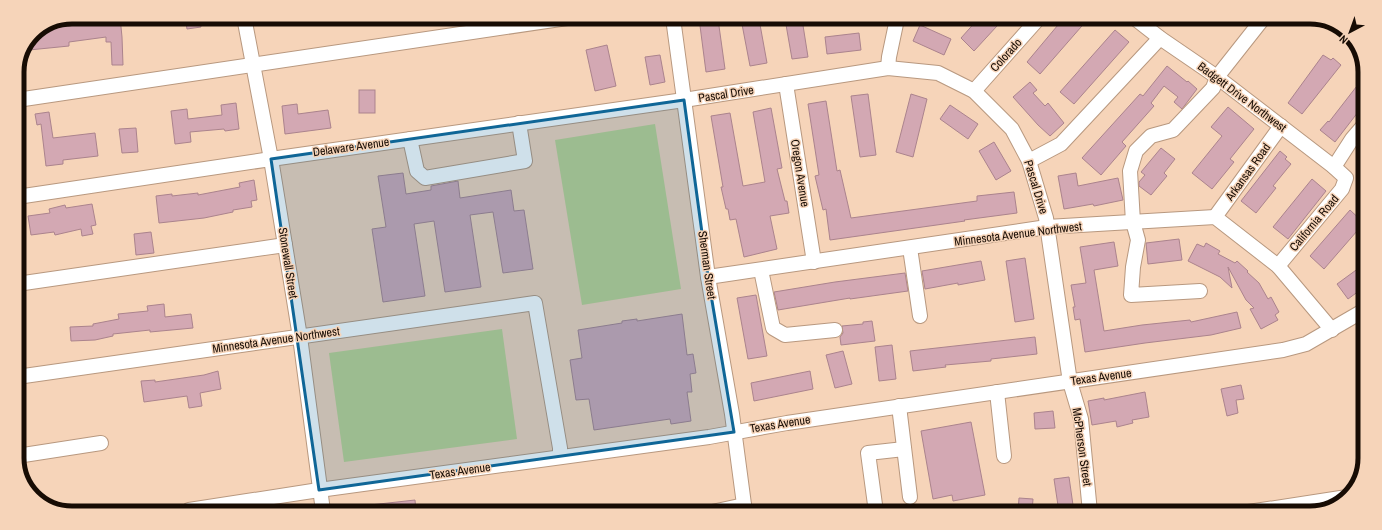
<svg xmlns="http://www.w3.org/2000/svg" width="1382" height="530" font-family="'Archivo Narrow',sans-serif">
<style>
.green{fill:#c0d28f}
.building{fill:#d3a8b3;stroke:#ab838d}
.lines{fill:none;stroke-linecap:round;stroke-linejoin:round}
.minor-casing{stroke:#b8987f;stroke-width:16}
.minor{stroke:#fff;stroke-width:14}
.marked{fill:#0f6697;fill-opacity:0.2;stroke:#0f6697;stroke-width:3;stroke-linejoin:round}
.labels{text-anchor:middle;dominant-baseline:central;stroke-width:3;stroke-linejoin:round;paint-order:stroke}
.street-label{font-size:12px;fill:#170c04;stroke:#f6d4b9}
.rim{fill:none;stroke:#170c04;stroke-width:5}
</style>
<rect width="100%" height="100%" fill="#f6d4b9"/>
<!-- green -->
<g class="green">
<path d="M655,124L681,289L582,305L555,140Z"/>
<path d="M502,329L517,439L344,462L329,353Z"/>
</g>
<!-- building -->
<g class="building">
<path d="M108,17H120L122,37L123,65H112L111,42H106V37L69,42V46L29,50L28,45L33,33L43,29L77,25L76,21Z"/>
<path d="M185,17H200L201,27L187,29Z"/>
<path d="M699,18L718,19L725,69L706,72Z"/>
<path d="M741,19H759L767,63L750,66Z"/>
<path d="M785,19H802L808,57L792,59Z"/>
<path d="M978,19H990L997,26L974,51L961,38Z"/>
<path d="M1063,19H1088L1040,74L1027,62Z"/>
<path d="M920,25L951,39L944,55L913,41Z"/>
<path d="M1115,30L1129,42L1074,104L1060,92Z"/>
<path d="M859,33L861,50L827,54L825,37Z"/>
<path d="M607,45L616,86L595,91L586,50Z"/>
<path d="M660,55L665,82L650,85L645,57Z"/>
<path d="M1323,55L1331,60L1333,58L1341,65L1302,114L1288,103Z"/>
<path d="M1167,66L1187,82L1188,81L1197,89L1182,109L1174,102L1178,97L1164,86L1151,103L1154,106L1122,142L1126,146L1101,175L1082,158L1140,94L1143,96Z"/>
<path d="M1030,82L1037,90L1033,93L1045,106L1048,103L1064,123L1050,136L1038,125L1013,97Z"/>
<path d="M1360,82L1365,86V103L1335,142L1320,130L1328,121L1329,122Z"/>
<rect x="359" y="90" width="16" height="23"/>
<path d="M868,94L876,155L860,157L851,96Z"/>
<path d="M911,94L927,99L913,157L896,152Z"/>
<path d="M826,101L837,171L840,170L851,218L977,201V196L1014,192L1017,213L964,220L965,221L830,240L826,209L823,210L815,176L819,175L808,104Z"/>
<path d="M236,103L239,129L225,131L224,129L190,132L191,142L175,144L171,111L187,109L188,119L222,115L221,105Z"/>
<path d="M297,104L298,114L328,110L331,128L285,134L282,106Z"/>
<path d="M950,105L978,124L968,139L940,119Z"/>
<path d="M1228,107L1254,129L1230,159L1234,162L1212,189L1192,173L1222,136L1211,127Z"/>
<path d="M771,108L782,168L777,169L785,201H787L789,213L770,216L777,249L744,257L736,219L730,220L728,209H726L721,187H723L711,116L730,113L743,186L765,182L753,112Z"/>
<path d="M49,112L53,138L95,133L98,156L63,160V164L46,166L41,124L37,125L35,114Z"/>
<path d="M136,128L138,152L122,153L119,129Z"/>
<path d="M994,142L1011,171L996,180L979,151Z"/>
<path d="M1161,148L1175,159L1164,173L1167,176L1151,195L1139,186V182L1145,175L1141,172Z"/>
<path d="M1280,151L1287,157L1285,159L1291,164L1273,186L1276,188L1256,213L1241,201Z"/>
<path d="M403,173L406,194L431,190V186L458,181L460,198L511,190L514,211L524,210L533,269L503,273L493,212L470,215L481,287L445,292L434,221L414,224L425,296L383,302L372,229L386,227L378,176Z"/>
<path d="M1076,173L1078,186L1118,178L1123,200L1094,206L1093,204L1064,209L1058,176Z"/>
<path d="M1312,179L1326,191L1288,239L1273,227Z"/>
<path d="M254,180L257,200L251,201L252,207L233,210V212L204,218L159,223L156,196L172,194V196L198,193V195L240,187L239,183Z"/>
<path d="M92,204L96,225L91,226L93,234L82,236L81,229L55,235L54,232L31,235L28,216L50,213L49,209L65,205L66,208Z"/>
<path d="M1350,210L1364,223L1324,269L1310,256Z"/>
<path d="M151,232L154,253L136,255L134,234Z"/>
<path d="M1179,239L1182,260L1148,264L1146,243Z"/>
<path d="M1114,242L1118,266L1094,270L1104,331L1142,325L1190,320L1191,322L1237,312L1241,328L1211,335L1145,343L1085,352L1080,319L1075,320L1073,307H1075L1071,285L1086,283L1080,247Z"/>
<path d="M1206,243L1220,251L1218,254L1235,263L1237,261L1248,271L1247,272L1259,283L1268,299L1271,297L1279,312L1275,315L1278,320L1261,329L1250,309L1254,308L1246,300L1228,267L1232,288L1220,277L1188,261L1197,244L1204,247Z"/>
<path d="M1025,258L1034,319L1015,322L1006,261Z"/>
<path d="M981,261L985,280L958,285V283L925,289L922,271Z"/>
<path d="M1363,265V288L1348,299L1337,284Z"/>
<path d="M905,273L908,291L850,299V298L778,310L774,292L835,282Z"/>
<path d="M756,295L767,356L748,359L737,298Z"/>
<path d="M164,304L165,317L191,314L193,328L150,332V330L113,334V336L95,340L71,341L70,327L93,326V324L119,319L118,314L148,311L147,306Z"/>
<path d="M682,314L687,355L693,354L696,373L690,374L692,392H687L691,421L671,424L670,419L594,430L589,399L576,400L570,360L582,358L578,330L622,323V321L637,319V321Z"/>
<path d="M872,321L875,341L841,345L840,337L843,333L842,326L863,324V322Z"/>
<path d="M1035,337L1037,354L991,359V361L945,365L946,367L913,371L910,351Z"/>
<path d="M892,345L896,379L879,381L875,347Z"/>
<path d="M843,351L852,384L835,388L826,355Z"/>
<path d="M218,371L221,389L200,393L202,406L189,408L187,396L144,402L141,381L155,380V382L204,375Z"/>
<path d="M810,371L813,389L754,401L751,383Z"/>
<path d="M1241,385L1244,399L1236,400L1238,413L1227,416L1221,389Z"/>
<path d="M1145,392L1149,417L1132,420L1133,423L1117,427L1116,421L1092,425L1088,401L1104,398V400Z"/>
<path d="M1053,411L1055,428L1035,429L1034,413Z"/>
<path d="M971,422L985,495L953,501L952,495L933,499L921,431Z"/>
<path d="M1069,477L1074,512H1059L1054,479Z"/>
<path d="M1019,498L1033,499L1032,512H1018Z"/>
<path d="M415,500L416,511H370V505Z"/>
</g>
<g class="lines">
<defs>
<g id="minor">
<path d="M244,17L271,159L300,337L323,511"/>
<path d="M673,18L708,277L732,414L745,512"/>
<path d="M1137,20L1160,38L1217,77L1334,167L1346,178L1342,189L1278,266"/>
<path d="M888,68L889,57L897,19"/>
<path d="M786,84L814,262"/>
<path d="M974,91L1038,19"/>
<path d="M17,100L567,18"/>
<path d="M410,139L417,171L425,178L525,161L519,123"/>
<path d="M1029,161L1061,144L1160,38"/>
<path d="M1334,167L1352,139L1364,125"/>
<path d="M17,197L271,159L684,100L888,68L938,73L974,91L1012,129L1029,161L1046,218L1070,382L1081,419L1090,512"/>
<path d="M1215,217L1281,126"/>
<path d="M910,248L920,316"/>
<path d="M761,270L773,328L785,335L835,330"/>
<path d="M708,277L1047,227L1215,217L1278,266L1332,330"/>
<path d="M17,284L285,245"/>
<path d="M1200,291L1131,295L1133,267L1138,240L1133,222L1130,171L1136,151L1151,136L1173,130L1213,88L1217,77L1262,20"/>
<path d="M17,377L535,303L560,448V457"/>
<path d="M997,392L1004,456"/>
<path d="M899,406L910,497"/>
<path d="M17,456L101,443"/>
<path d="M189,510L319,490L709,437L787,423L1283,350L1306,344L1363,311"/>
<path d="M712,512L744,505"/>
<path d="M876,512L868,453L904,449"/>
<path d="M1242,513L1347,497"/>
</g>
</defs>
<!-- minor casing -->
<use href="#minor" class="minor-casing"/>
<!-- minor -->
<use href="#minor" class="minor"/>
</g>
<!-- marked area -->
<path class="marked" d="M684,100L708,277L734,432L319,490L271,159Z"/>
<g class="labels">
<!-- street labels -->
<g class="street-label">
<text transform="translate(1006 55) rotate(-48)">Colorado</text>
<text transform="translate(726 94) rotate(-9)">Pascal Drive</text>
<text transform="translate(1242 97) rotate(37)">Badgett Drive Northwest</text>
<text transform="translate(351 147) rotate(-8)">Delaware Avenue</text>
<text transform="translate(1248 172) rotate(-54)">Arkansas Road</text>
<text transform="translate(800 173) rotate(81)">Oregon Avenue</text>
<text transform="translate(1036 187) rotate(73)">Pascal Drive</text>
<text transform="translate(1314 223) rotate(-50)">California Road</text>
<text transform="translate(1018 234) rotate(-7)">Minnesota Avenue Northwest</text>
<text transform="translate(288 263) rotate(81)">Stonewall Street</text>
<text transform="translate(707 265) rotate(82)">Sherman Street</text>
<text transform="translate(276 340) rotate(-8)">Minnesota Avenue Northwest</text>
<text transform="translate(1101 377) rotate(-8)">Texas Avenue</text>
<text transform="translate(780 424) rotate(-9)">Texas Avenue</text>
<text transform="translate(1082 447) rotate(82)">McPherson Street</text>
<text transform="translate(460 471) rotate(-8)">Texas Avenue</text>
</g>
</g>
<!-- crop -->
<path d="M0 0H1382V530H0ZM72 24H1310A48 48 0 0 1 1358 72V458A48 48 0 0 1 1310 506H72A48 48 0 0 1 24 458V72A48 48 0 0 1 72 24Z" fill="#f6d4b9" fill-rule="evenodd"/>
<path class="rim" d="M72 24H1310A48 48 0 0 1 1358 72V458A48 48 0 0 1 1310 506H72A48 48 0 0 1 24 458V72A48 48 0 0 1 72 24Z"/>
<!-- north arrow -->
<g transform="translate(1350 32) rotate(221)" stroke="#f6d4b9" stroke-width="3" paint-order="stroke">
<path d="M0-3L7 15L0 10L-7 15Z" fill="#170c04"/>
<text y="-6" font-size="11" font-weight="bold" text-anchor="middle" fill="#170c04">N</text>
</g>
</svg>
